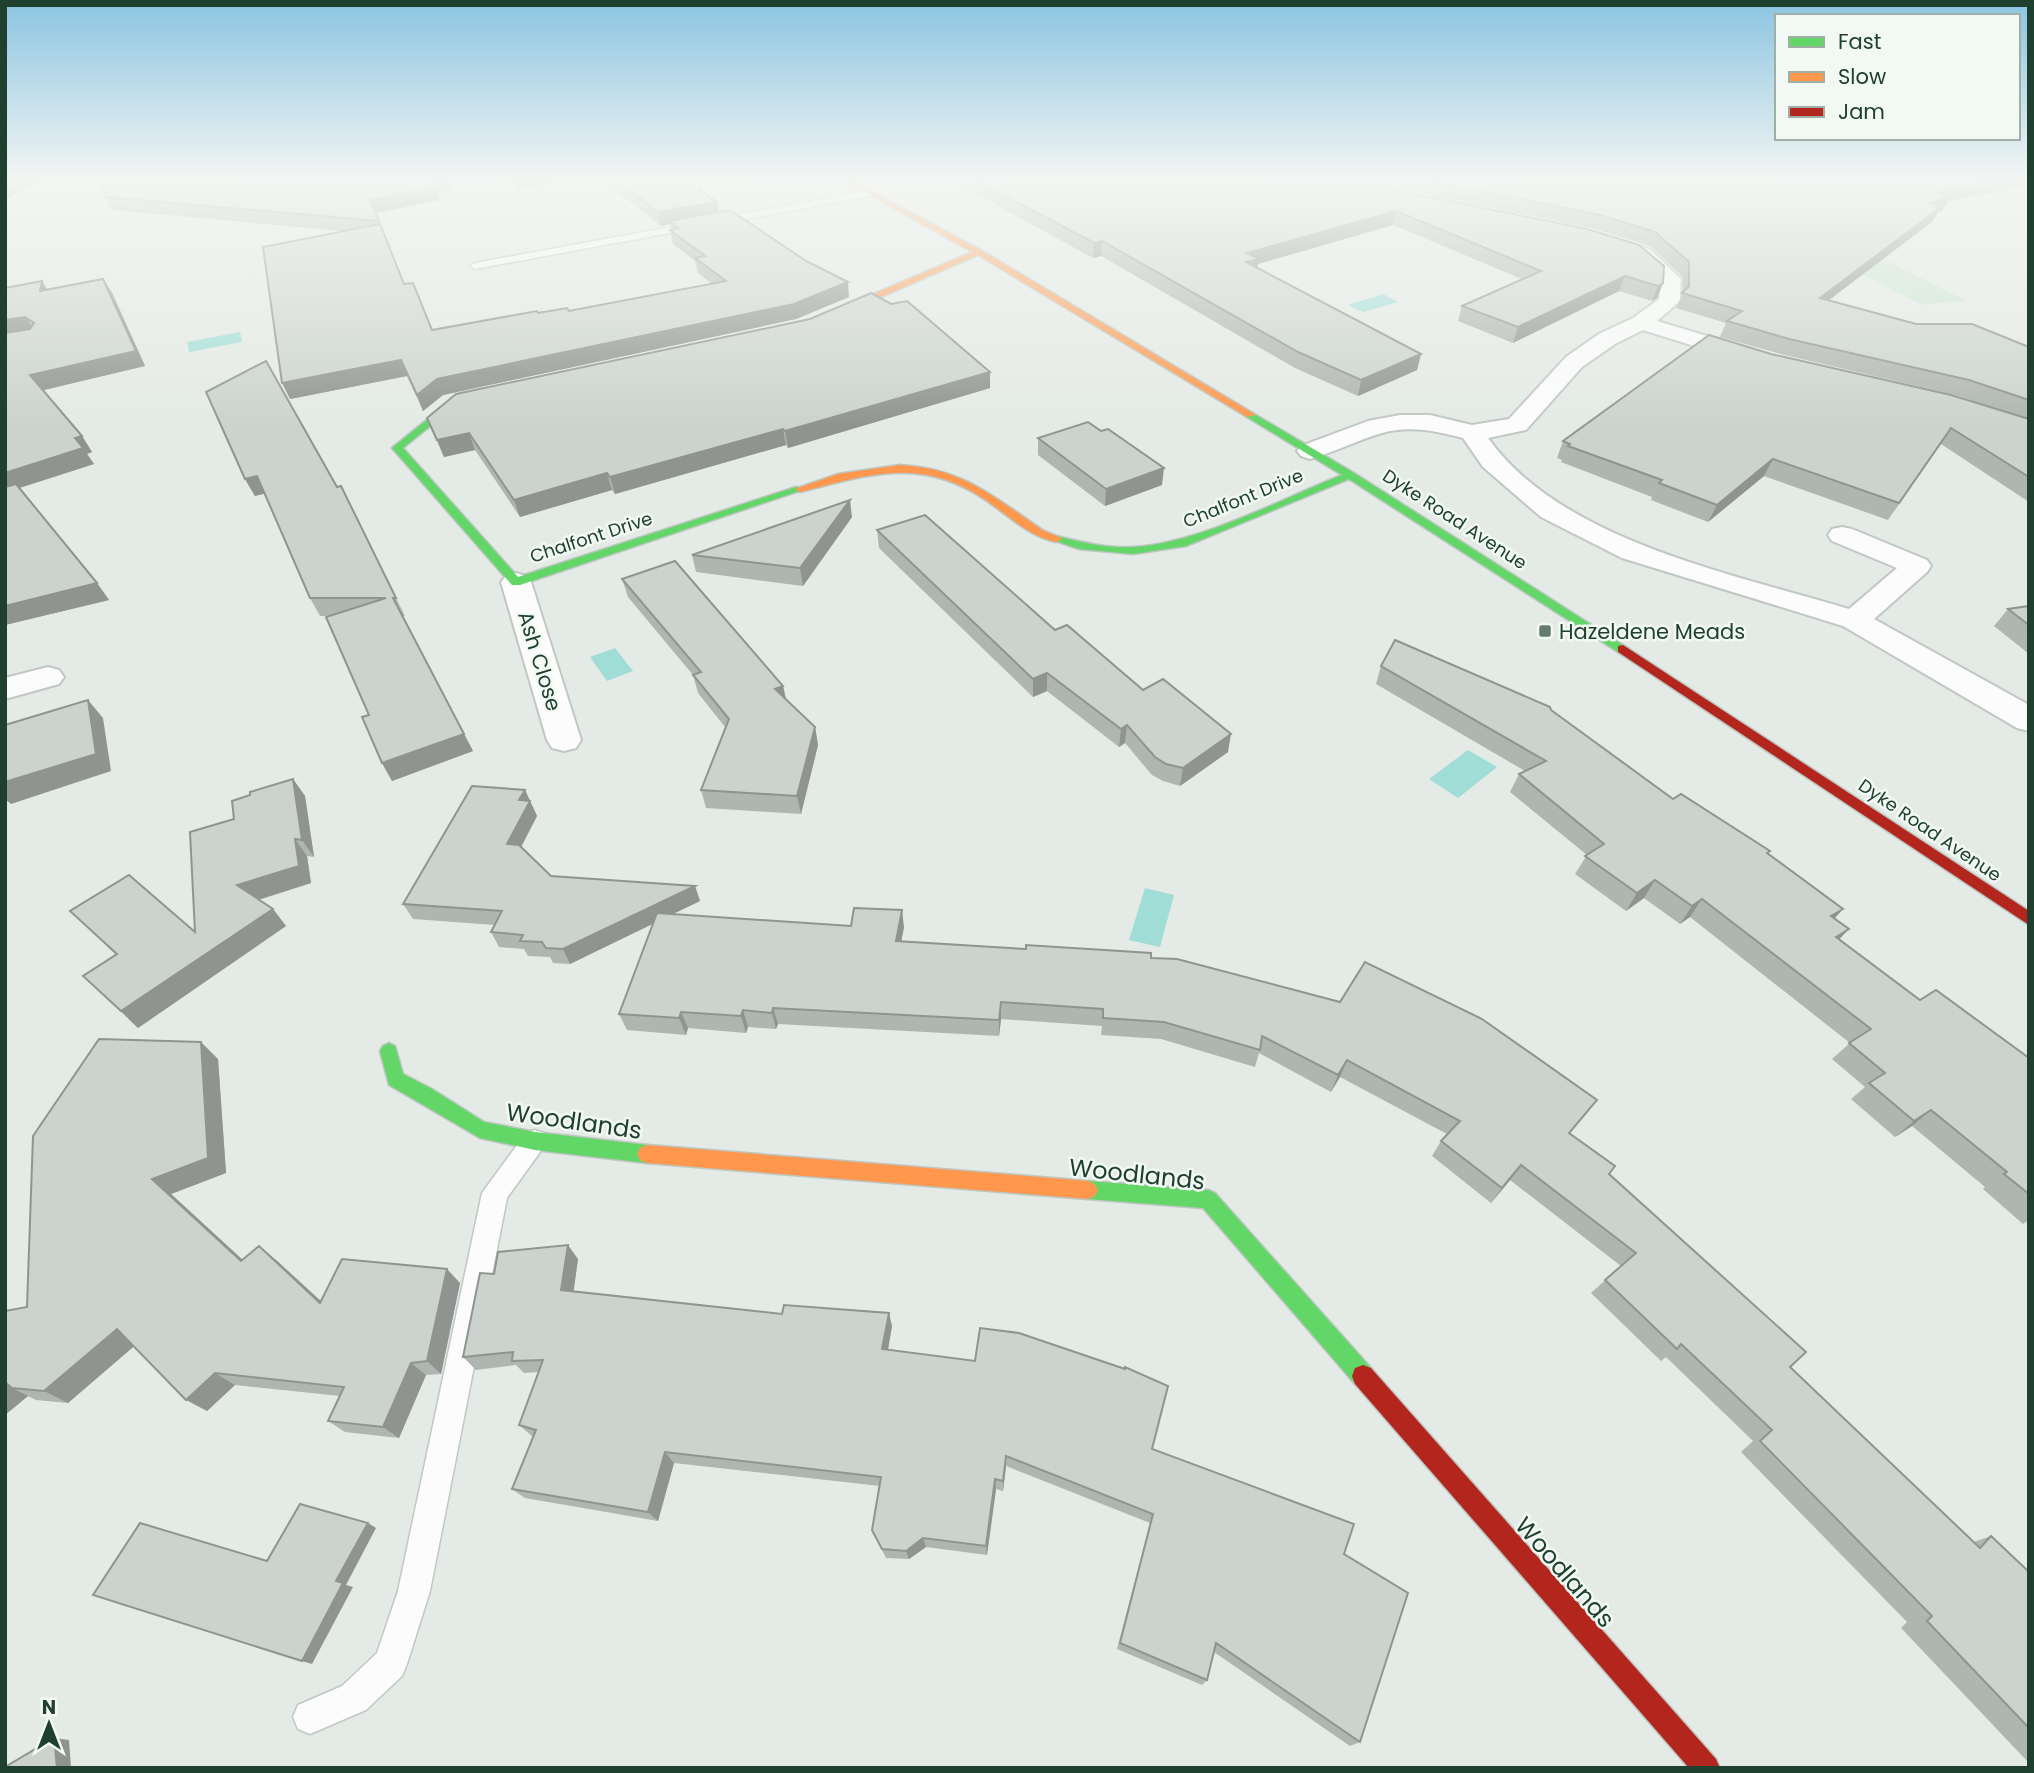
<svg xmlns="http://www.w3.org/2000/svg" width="2034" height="1773" font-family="Poppins,sans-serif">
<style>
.green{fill:#cbe5cc}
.water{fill:#a0ddd6}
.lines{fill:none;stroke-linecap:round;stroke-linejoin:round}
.lane-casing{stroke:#c1c7c3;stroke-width:3}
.street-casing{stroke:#c1c7c3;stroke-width:4}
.fast-casing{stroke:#bdc6c1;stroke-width:3}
.slow-casing{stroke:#bdc6c1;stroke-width:3}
.jam-casing{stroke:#bdc6c1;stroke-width:3}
.lane{fill:#fbfcfb;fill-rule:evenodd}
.street{fill:#fbfcfb;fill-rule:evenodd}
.fast{fill:#63d668;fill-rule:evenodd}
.slow{fill:#ff974d;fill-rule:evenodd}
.jam{fill:#b3261e;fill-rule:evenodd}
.wall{fill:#afb5b1}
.shaded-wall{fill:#8f9490}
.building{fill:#ccd3ce;stroke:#8f9490;stroke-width:2}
.poi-dot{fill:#647c6e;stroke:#f2f9f4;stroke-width:2.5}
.labels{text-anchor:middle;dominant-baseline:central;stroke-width:5;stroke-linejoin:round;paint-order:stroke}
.far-street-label{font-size:18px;fill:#1f402e;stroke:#f2f9f4}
.poi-label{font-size:21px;fill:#1f402e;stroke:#f2f9f4;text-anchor:start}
.street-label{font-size:21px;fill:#1f402e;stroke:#f2f9f4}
.near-street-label{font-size:24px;fill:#1f402e;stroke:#f2f9f4}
</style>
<rect width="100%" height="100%" fill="#e4eae5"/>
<!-- green -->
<path class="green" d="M1885,260L1965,300L1923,305L1844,265Z"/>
<!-- water -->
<g class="water">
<path d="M1383,294L1398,302L1363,312L1348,305Z"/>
<path d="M240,332L242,342L189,352L187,342Z"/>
<path d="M615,648L633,671L607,681L590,657Z"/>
<path d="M1468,750L1497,767L1458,798L1429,779Z"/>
<path d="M1145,888L1174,895L1160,947L1129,940Z"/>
</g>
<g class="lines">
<defs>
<g id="lane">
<path d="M872,190L877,193L875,195L475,269L470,266L475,263Z"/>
<path d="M535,1130L544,1133L548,1141L507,1198L430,1591L407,1664L402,1676L366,1710L310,1734L298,1729L293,1717L298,1705L342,1686L377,1653L398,1591L482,1193L526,1133Z"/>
</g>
<g id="street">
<path d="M1621,241L1649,249L1681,279L1680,301L1657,321L1757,351L1760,356L1757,361L1749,363L1643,330L1615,344L1582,367L1526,430L1488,438C1561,541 1734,574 1849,609L1897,568L1832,541L1828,535L1832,529L1842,527L1852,529L1927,560L1931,566L1927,572L1874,619L2029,705V731L2017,728L1843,626L1622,558L1541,517L1483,467L1463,438C1436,431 1410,425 1382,433C1358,440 1335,452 1310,459L1301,456L1297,451L1301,446L1368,421L1400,415H1430L1472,425L1509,419L1566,357L1599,334L1633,318L1659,299L1661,280L1635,257L1614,251L1611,247Z"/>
<path d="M516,573L526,576L531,582L581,740L576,748L564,751L552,748L547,740L501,582L506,576Z"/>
<path d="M48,667L59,670L64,677L59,684L5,699V678Z"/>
</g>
<g id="fast">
<path d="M475,395L480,398L478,400L456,405L403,448L518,577L796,487L805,489L520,585H512L392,448L450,401Z"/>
<path d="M1251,412L1354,473L1629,649L1623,653L1618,652L1349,479L1186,546L1133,554L1079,549L1050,539L1056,536C1081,542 1109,549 1135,547C1202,542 1279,500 1342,475L1247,417L1246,415Z"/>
<path d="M389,1043L395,1046L403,1074L432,1089L484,1122L535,1132L647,1145L654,1148L657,1154L654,1160L647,1163L535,1150L480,1138L389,1085L380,1051L383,1046Z"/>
<path d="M1088,1181L1208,1190L1215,1193L1371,1368L1374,1376L1371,1384L1363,1387L1355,1384L1203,1208L1088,1199L1081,1196L1078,1190L1081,1184Z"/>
</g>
<g id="slow">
<path d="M841,179H850L981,250L1256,415L1247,417L978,255L830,319H824V315L972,252Z"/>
<path d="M900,465C960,468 990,494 1038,527C1045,533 1055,534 1062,539L1056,542C1029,536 1010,517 987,501C922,456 870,474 800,492L795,489L838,474Z"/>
<path d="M647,1145L1088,1181L1095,1184L1098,1190L1095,1196L1088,1199L647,1163L640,1160L637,1154L640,1148Z"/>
</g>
<g id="jam">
<path d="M1623,645L2029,911V925L1618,652V646Z"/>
<path d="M1363,1365L1371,1368L1716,1759L1720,1768H1689L1355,1384L1352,1376L1355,1368Z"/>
</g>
</defs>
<!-- lane casing -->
<use href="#lane" class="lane-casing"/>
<!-- street casing -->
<use href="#street" class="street-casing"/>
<!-- fast casing -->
<use href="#fast" class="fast-casing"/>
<!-- slow casing -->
<use href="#slow" class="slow-casing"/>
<!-- jam casing -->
<use href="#jam" class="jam-casing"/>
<!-- lane -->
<use href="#lane" class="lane"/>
<!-- street -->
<use href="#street" class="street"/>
<!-- fast -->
<use href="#fast" class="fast"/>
<!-- slow -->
<use href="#slow" class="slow"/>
<!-- jam -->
<use href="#jam" class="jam"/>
</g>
<!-- wall -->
<g class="wall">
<path d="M601,179H688L701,188L702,192L717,202L719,212L849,297L796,319L443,395L423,411L407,376L290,399L343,231L112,210L105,197L452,189L438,192L440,200L376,213L404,284L432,330L538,313L569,311L712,284L698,273L695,261L673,244L670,230L671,229L670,224L661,226Z"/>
<path d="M949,179H1361L1663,283L1657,298L1652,301L1619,291L1513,343L1458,321L1462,306L1522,279L1393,225L1258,264L1257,268L1421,354L1417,370L1358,396L1295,368L1101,256L1093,258Z"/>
<path d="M1369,179H2029V185L1948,201L1942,211L1938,212L1933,221L1829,300L1916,324L2029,347V502L1941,444L1888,520L1764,476L1708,522L1651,500L1652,497L1561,462L1562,460L1557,458L1563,441L1771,354L1995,409L1959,396L1781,354L1720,337L1726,323L1676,308L1683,293V277L1650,246L1595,229L1402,189Z"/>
<path d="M5,288L112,293L145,366L43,390L82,436L92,452L87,454L94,464L20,488L97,583L109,600L5,625Z"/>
<path d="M990,372V388L788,448L786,445L615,494L612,490L520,517L475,450L444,457L427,418Z"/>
<path d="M1038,438L1162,485L1105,506L1038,455Z"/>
<path d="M245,479L337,487L341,486L405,616H403L473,751L392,781L382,763L369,715L331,616H320L310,598L265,493L255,496Z"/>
<path d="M852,517L803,586L696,572L692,555Z"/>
<path d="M877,530L1055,630L1143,690L1228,752L1180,786L1163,781L1152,775L1125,743L1119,747L1047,691L1033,697L879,548Z"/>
<path d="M622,579L783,686L786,700L815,727L818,745L801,814L706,808L701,790L725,727L698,693L693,675L628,597Z"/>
<path d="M2029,606V654L1994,626L2008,609Z"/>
<path d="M1381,666L1551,710L1673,799L1768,854L1835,919L1839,939L1920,1000L2029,1058V1220L2023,1224L1983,1189L1985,1187L1912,1126L1895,1137L1851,1099L1865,1087L1832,1059L1850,1043L1690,917L1680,924L1644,898L1626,911L1575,874L1587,855L1510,792L1519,774L1525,771L1376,684Z"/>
<path d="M293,779L305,796L314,857L307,856L311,883L259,900L273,909L286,926L138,1028L83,976L116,955L70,911L195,932L234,819L250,795Z"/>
<path d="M525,790L537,816L521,846L551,876L695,886L700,901L672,914L851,926L904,927L901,941L1151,958L1597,1100L1570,1133L1790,1367L1974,1542L1991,1536L2029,1572V1763L1901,1628L1907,1622L1741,1452L1753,1441L1666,1357L1661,1361L1591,1293L1621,1266L1510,1180L1491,1203L1432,1156L1441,1141L1447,1134L1340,1077L1331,1092L1259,1053L1255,1067L1161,1039L1101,1035L1102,1026L1001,1019L999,1036L778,1024L776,1029L748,1027L746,1033L688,1028L686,1035L627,1030L619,1014L654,923L570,964L553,963L550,957L528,956L524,949L499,947L491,932L495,925L413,919L403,904Z"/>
<path d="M218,1059L226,1173L171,1194L243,1260H276L321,1301L460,1283L441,1374L426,1375L399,1438L345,1432L328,1421L340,1396L235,1385L207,1411L134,1346L68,1403L36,1400L28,1396L5,1415L27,1307Z"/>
<path d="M578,1259L573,1291L892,1326L888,1349L1152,1449L1344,1554L1360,1742L1350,1746L1214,1652L1207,1680L1202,1685L1117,1649L1150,1523L1006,1466L1003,1491L996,1489L987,1555L926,1547L909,1559L886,1558L872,1530L880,1486L674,1463L658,1521L525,1498L512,1489L533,1437L519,1425L538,1372L524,1373L516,1365L476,1370L463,1357L494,1274Z"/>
</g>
<!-- shaded-wall -->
<g class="shaded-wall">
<path d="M12,179H46L5,199V182Z"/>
<path d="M434,179H449L452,189L438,192L440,200L376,213L370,200Z"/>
<path d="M513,179H580L516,190Z"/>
<path d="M2000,179H2029V185L1948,201L1942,211L1938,212L1933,221L1812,313L1820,298L1922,217L1935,192Z"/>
<path d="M717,202L719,215L669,221L670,224L661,226L658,212Z"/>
<path d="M1396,211L1393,225L1258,264L1256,273L1245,267L1247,253Z"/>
<path d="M1102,241L1101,256L1093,258L1094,243Z"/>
<path d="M1625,276L1619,291L1513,343L1518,327Z"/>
<path d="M103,279L112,293L145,366L40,391L30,375Z"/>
<path d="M42,281L51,296L40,291Z"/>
<path d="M848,282L849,297L796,319L443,395L423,411L417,395L437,379Z"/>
<path d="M1663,283L1657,298L1652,301L1658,286Z"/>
<path d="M25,317L35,331L5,336V320Z"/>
<path d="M1421,354L1417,370L1358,396L1361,380Z"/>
<path d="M401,360L407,376L290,399L282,383Z"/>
<path d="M990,372V388L788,448L785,431Z"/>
<path d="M783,429L786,445L615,494L610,477Z"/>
<path d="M469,433L475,450L444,457L437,440Z"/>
<path d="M82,436L92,452L87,454L94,464L6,492H5V473L75,438Z"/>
<path d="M1773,459L1764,476L1708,522L1717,505Z"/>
<path d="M1164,468L1162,485L1105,506L1106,489Z"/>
<path d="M607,473L612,490L520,517L514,500Z"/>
<path d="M257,476L267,493L255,496L245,479Z"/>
<path d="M850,500L852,517L803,586L800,568Z"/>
<path d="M97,583L109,600L5,625V606Z"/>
<path d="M1047,673V691L1033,697V679Z"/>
<path d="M783,686L787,704L775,689Z"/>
<path d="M88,700L103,718L111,771L11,804L5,799V782Z"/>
<path d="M1127,725L1125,743L1119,747L1121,729Z"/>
<path d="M815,727L818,745L801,814L797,796Z"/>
<path d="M464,734L473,751L392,781L382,763Z"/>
<path d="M1231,734L1228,752L1180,786L1183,768Z"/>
<path d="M293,779L305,796L314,857L302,840Z"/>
<path d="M525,790L537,816L515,859L507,844L519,800Z"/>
<path d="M295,839L307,856L311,883L251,902L237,885Z"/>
<path d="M1655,880L1644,898L1626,911L1637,893Z"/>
<path d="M695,886L700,901L570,964L563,949Z"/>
<path d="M1702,899L1690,917L1680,924L1692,906Z"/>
<path d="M273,909L286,926L138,1028L121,1011Z"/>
<path d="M1843,909L1828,926L1831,916Z"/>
<path d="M902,910L904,927L898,958L896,941Z"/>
<path d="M1849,929L1833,946L1836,937Z"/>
<path d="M1001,1002V1019L999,1036V1020Z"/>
<path d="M773,1008L778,1024L776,1029L772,1013Z"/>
<path d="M743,1010L748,1027L746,1033L741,1016Z"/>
<path d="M681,1012L688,1028L686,1035L679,1018Z"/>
<path d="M201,1042L218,1059L226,1173L171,1194L259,1275L241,1261L152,1179Z"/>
<path d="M1347,1060L1340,1077L1331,1092L1338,1075Z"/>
<path d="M1931,1110L1912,1126L1895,1137L1914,1121Z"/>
<path d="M1521,1165L1510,1180L1491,1203L1502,1188Z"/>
<path d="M568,1245L578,1259L572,1303L561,1290Z"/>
<path d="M259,1246L276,1260L337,1316L320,1303Z"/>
<path d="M447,1269L460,1283L441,1374L427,1361Z"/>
<path d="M889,1313L892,1326L886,1361L882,1349Z"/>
<path d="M117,1329L139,1342L68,1403L44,1391Z"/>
<path d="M411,1363L426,1375L399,1438L383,1427Z"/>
<path d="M215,1373L235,1385L207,1411L186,1400Z"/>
<path d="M5,1382L12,1388L28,1396L5,1415Z"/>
<path d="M665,1452L674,1463L658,1521L648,1512Z"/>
<path d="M1006,1456V1466L1003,1491V1481Z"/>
<path d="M995,1479L996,1489L987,1555L986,1546Z"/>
<path d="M368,1523L376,1528L346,1585L353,1587L312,1664L302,1661L336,1581Z"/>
<path d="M923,1538L926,1547L909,1559L906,1551Z"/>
<path d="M54,1738L69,1740L71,1768H57Z"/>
</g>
<!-- building -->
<g class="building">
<path d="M99,179H434L429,180L436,187L370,200L379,221L105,197Z"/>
<path d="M615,179H688L701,188L698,189L717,202L658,212Z"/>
<path d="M973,179H1361L1400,191L1587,229L1639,245L1664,266L1663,283L1658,286L1625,276L1518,327L1462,306L1541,271L1396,211L1247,253L1259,259L1246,262L1421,354L1361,380L1298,352L1102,241L1094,243Z"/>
<path d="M1420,179H2000L1935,192L1950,197L1930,203L1941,207L1820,298L1916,324H1972L2029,347V400L1969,380L1789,339L1727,321L1742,311L1682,293L1689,286V262L1655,232L1600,215Z"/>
<path d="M730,210L806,261L848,282L794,304L437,379L417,395L401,360L282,383L263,247L380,224L404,284L413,283L432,330L537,311L538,313L567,308L569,311L726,281L695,258L705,256L670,230L678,228L669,221Z"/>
<path d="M103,279L136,351L30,375L82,436L75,438L83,448L5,473V333L30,329L34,323L25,317L5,320V288L42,281L40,291Z"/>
<path d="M871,293L891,304L907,301L990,372L785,431L783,429L610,477L607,473L514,500L469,433L437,440L427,418L456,394L810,319Z"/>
<path d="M1709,335L1771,354L1951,395L2029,419V477L1951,428L1899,503L1773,459L1717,505L1659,483L1662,480L1568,446L1570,444L1563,441Z"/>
<path d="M266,361L337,487L341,486L396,598H393L464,734L382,763L362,717L369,715L326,617L386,598H310L257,476L245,479L206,392Z"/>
<path d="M1088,422L1101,431L1108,429L1164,468L1106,489L1038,438Z"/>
<path d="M16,484L97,583L5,606V487Z"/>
<path d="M850,500L800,568L692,555Z"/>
<path d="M925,515L1055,630L1067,625L1143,690L1163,679L1231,734L1183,768L1166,764L1155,757L1127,725L1121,729L1047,673L1033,679L877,530Z"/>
<path d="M675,561L783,686L775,689L815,727L797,796L701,790L729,719L693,675L701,672L622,579Z"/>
<path d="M2029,606V625L2008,609Z"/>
<path d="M1395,640L1550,707L1551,710L1673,799L1681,794L1770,851L1767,853L1843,909L1831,916L1849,929L1836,937L1920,1000L1936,990L2029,1058V1194L2004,1174L2007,1172L1931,1110L1914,1121L1869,1083L1885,1073L1849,1043L1871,1029L1702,899L1692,906L1655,880L1637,893L1585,856L1604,844L1519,774L1546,761L1381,666Z"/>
<path d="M88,700L96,754L5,782V725Z"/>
<path d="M293,779L302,840L295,839L299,866L237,885L273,909L121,1011L83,976L117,954L70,911L129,875L195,932L190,832L234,819L232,801L250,795V792Z"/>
<path d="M472,786L525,790L519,800L530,801L507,844L519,845L551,876L695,886L563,949L546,948L542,942L520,941L523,935L491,932L502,911L403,904Z"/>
<path d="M854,908L902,910L896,941L1026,949V945L1151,953V958L1177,959L1340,1002L1365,962L1482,1019L1597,1100L1569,1133L1615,1166L1609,1174L1806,1352L1790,1367L1980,1548L1991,1536L2029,1572V1728L1927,1621L1932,1616L1760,1441L1772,1430L1681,1344L1677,1349L1605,1280L1636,1253L1521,1165L1502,1188L1441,1141L1460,1121L1347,1060L1338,1075L1262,1036L1260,1050L1164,1022L1103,1018V1009L1001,1002L999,1020L773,1008L772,1013L743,1010L741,1016L681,1012L679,1018L619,1014L657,913L851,926Z"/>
<path d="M99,1039L201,1042L208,1158L152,1179L241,1261L259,1246L320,1303L342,1259L447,1269L427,1361L411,1363L383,1427L328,1421L344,1387L215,1373L186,1400L117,1329L44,1391L12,1388L5,1382V1311L27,1307L33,1136Z"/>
<path d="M568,1245L561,1290L782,1314L784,1305L889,1313L882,1349L975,1361L980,1328L1019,1333L1125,1369V1367L1168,1386L1152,1449L1354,1524L1344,1554L1408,1593L1360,1742L1216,1643L1207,1680L1120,1643L1153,1514L1006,1456L1003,1481L995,1479L986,1546L923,1538L906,1551L882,1549L872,1530L881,1477L665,1452L648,1512L512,1489L536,1430L519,1425L543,1360L512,1361L513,1352L463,1357L480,1273L494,1274L498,1252Z"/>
<path d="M300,1504L368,1523L336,1581L343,1583L302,1661L93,1595L140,1523L267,1561Z"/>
<path d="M54,1738L57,1768H5V1767Z"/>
</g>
<!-- sky -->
<linearGradient id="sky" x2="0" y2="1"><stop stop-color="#8bc4e1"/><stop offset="0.42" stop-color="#f3f6f3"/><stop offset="1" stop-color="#f3f6f3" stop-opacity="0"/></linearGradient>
<rect width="2034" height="427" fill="url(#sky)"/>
<!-- markers -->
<rect class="poi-dot" x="1538" y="624" width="14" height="14" rx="3.5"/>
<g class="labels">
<!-- far-street labels -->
<g class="far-street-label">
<text transform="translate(1243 498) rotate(-22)">Chalfont Drive</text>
<text transform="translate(1455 519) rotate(33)">Dyke Road Avenue</text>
<text transform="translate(591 537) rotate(-18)">Chalfont Drive</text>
<text transform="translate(1930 830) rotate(34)">Dyke Road Avenue</text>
</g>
<!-- poi labels -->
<g class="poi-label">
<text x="1559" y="631">Hazeldene Meads</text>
</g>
<!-- street labels -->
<g class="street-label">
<text transform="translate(540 661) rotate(73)">Ash Close</text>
</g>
<!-- near-street labels -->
<g class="near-street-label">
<text transform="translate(574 1121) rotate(8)">Woodlands</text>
<text transform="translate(1137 1174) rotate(6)">Woodlands</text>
<text transform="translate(1565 1572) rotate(49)">Woodlands</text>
</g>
</g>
<!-- border -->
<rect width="2034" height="1773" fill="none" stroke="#1f402e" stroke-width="14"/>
<!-- legend -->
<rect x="1775" y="14" width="245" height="126" fill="#f2f9f4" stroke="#9eafa5" stroke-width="2"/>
<rect x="1789" y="37" width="35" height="10" fill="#63d668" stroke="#9eafa5" stroke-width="2"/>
<text x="1838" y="49" font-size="21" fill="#1f402e">Fast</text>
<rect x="1789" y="72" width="35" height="10" fill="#ff974d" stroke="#9eafa5" stroke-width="2"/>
<text x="1838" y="84" font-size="21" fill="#1f402e">Slow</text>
<rect x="1789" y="107" width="35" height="10" fill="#b3261e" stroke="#9eafa5" stroke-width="2"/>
<text x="1838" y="119" font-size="21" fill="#1f402e">Jam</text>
<!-- north arrow -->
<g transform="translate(49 1724)" stroke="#f2f9f4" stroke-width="5" paint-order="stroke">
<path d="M0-5L12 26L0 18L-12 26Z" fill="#1f402e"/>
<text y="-10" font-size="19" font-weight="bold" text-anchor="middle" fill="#1f402e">N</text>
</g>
</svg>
